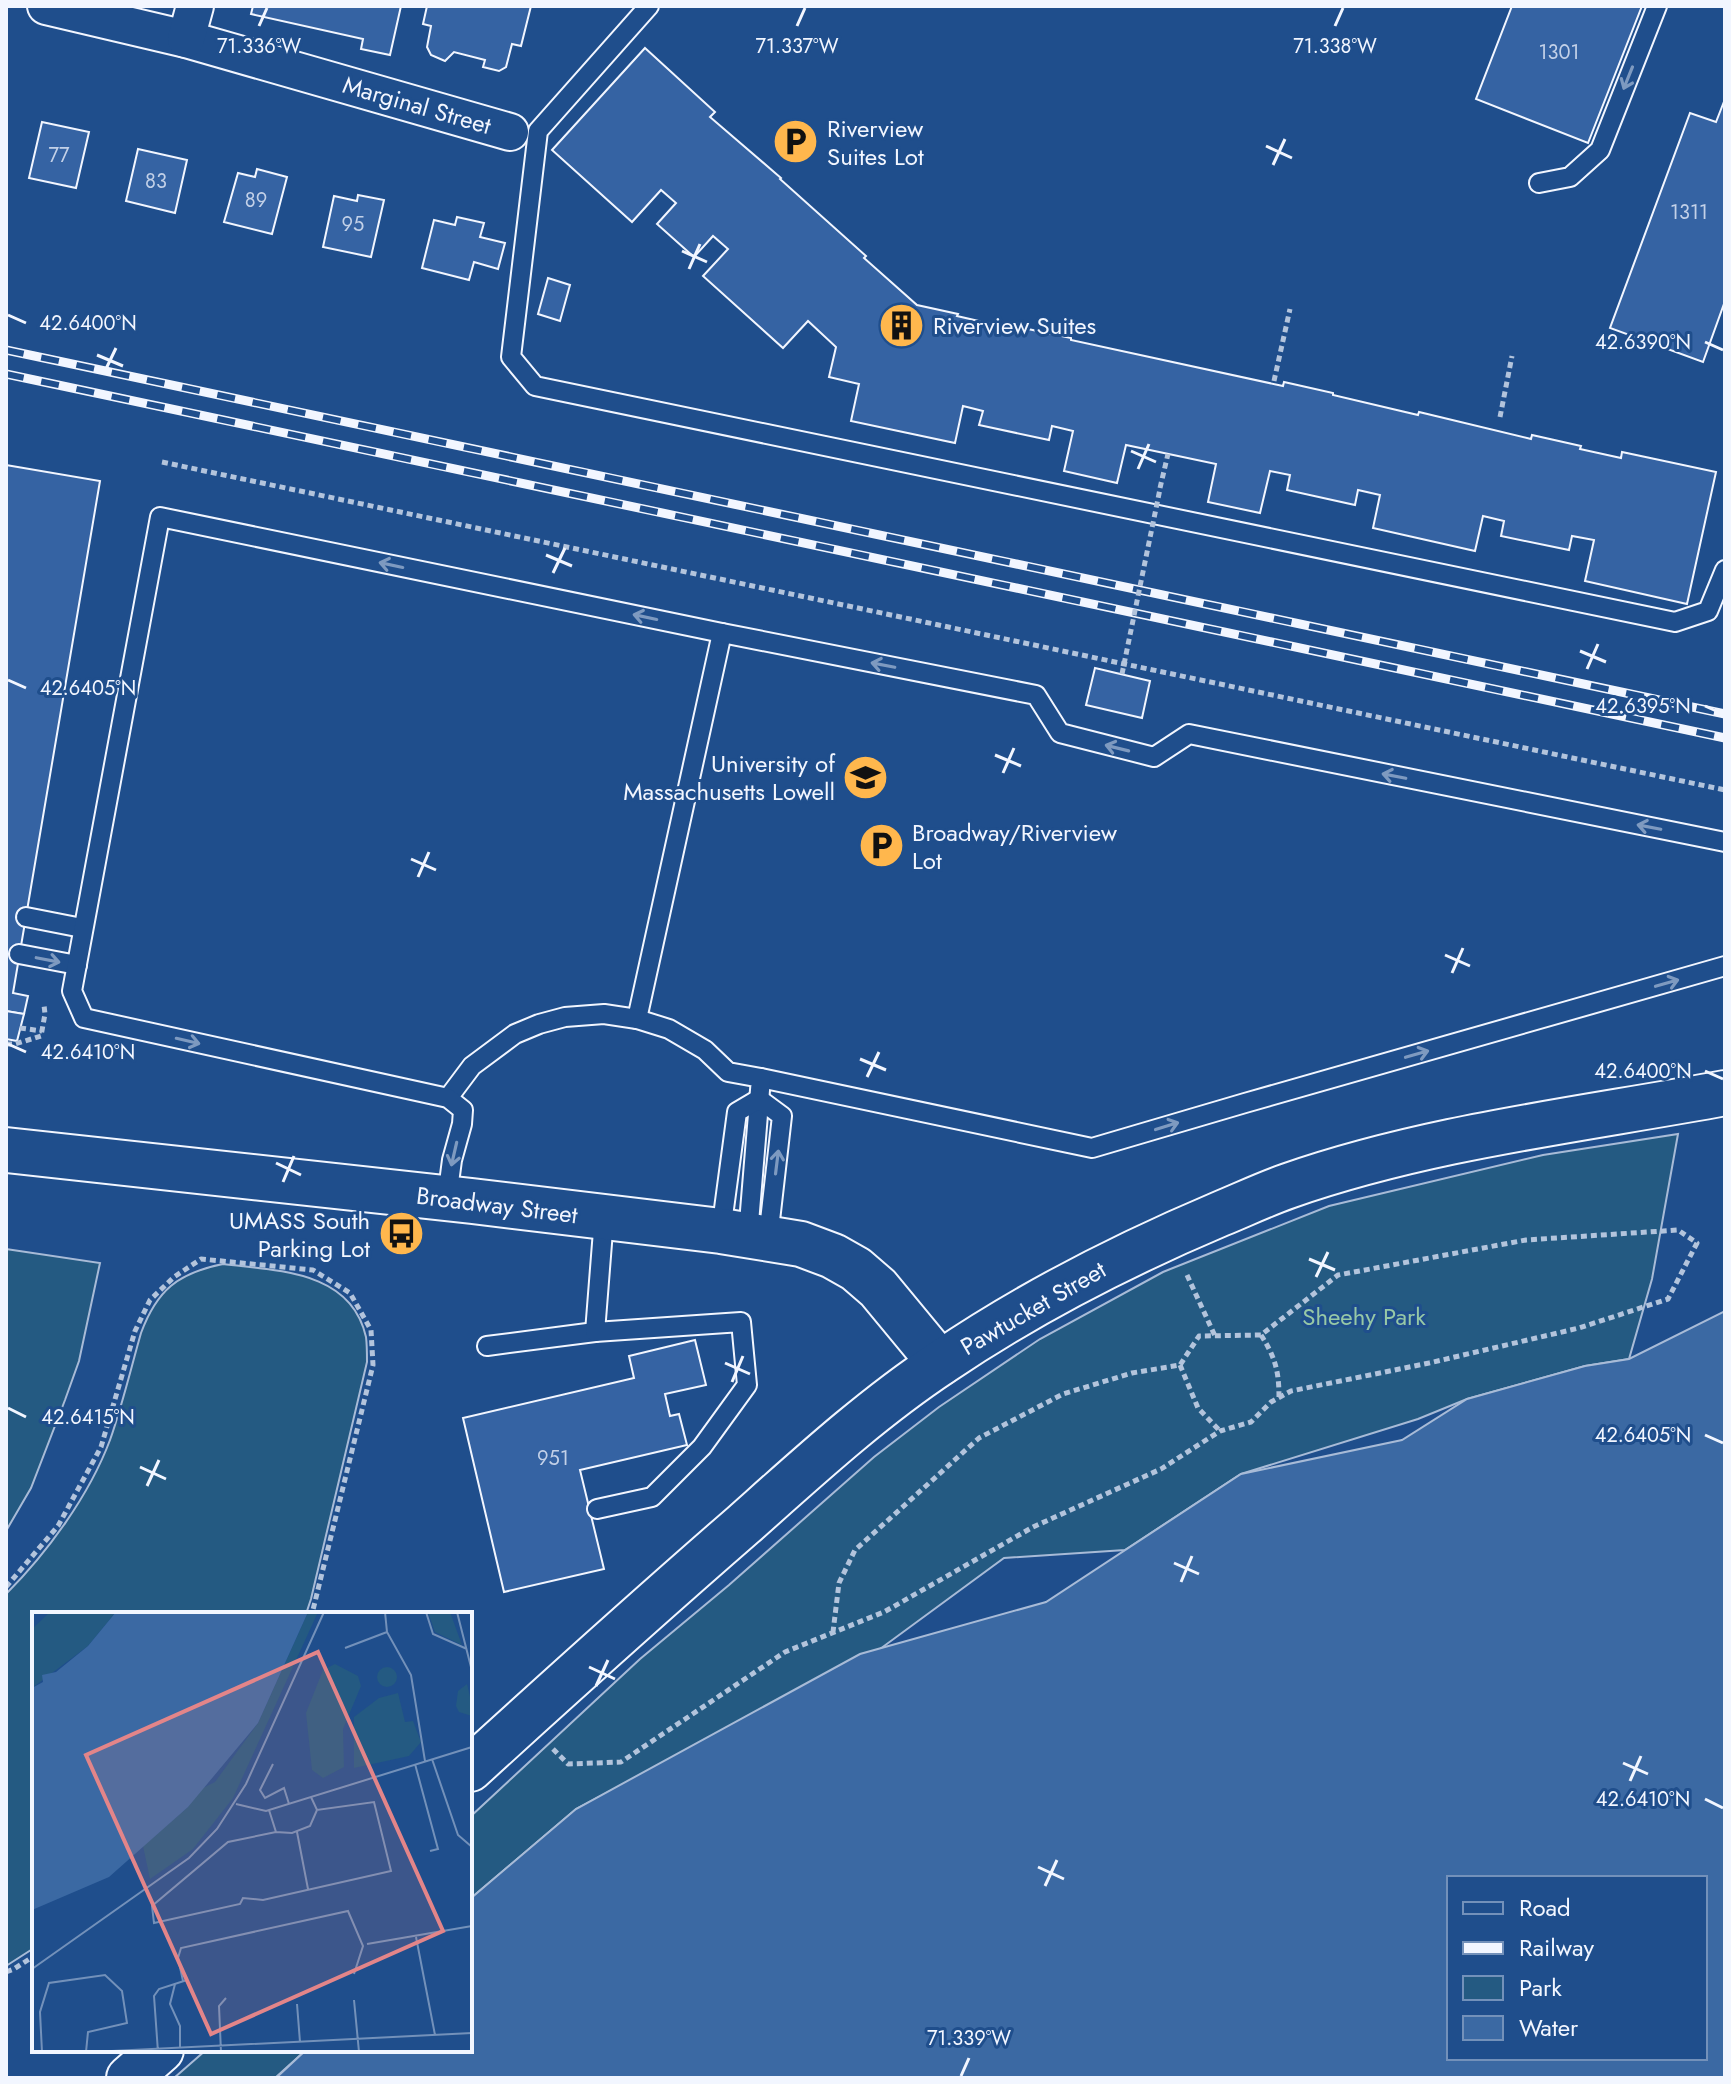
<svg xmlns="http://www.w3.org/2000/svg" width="1731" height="2084" font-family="Jost,sans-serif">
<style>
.green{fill:#245a82;stroke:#a8bbd7;stroke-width:2}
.water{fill:#3b69a3;stroke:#a8bbd7;stroke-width:2;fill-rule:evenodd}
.building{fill:#3563a3;stroke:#f2f6ff;stroke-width:2}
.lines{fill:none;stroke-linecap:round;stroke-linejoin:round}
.lane-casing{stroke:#f2f6ff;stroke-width:22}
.street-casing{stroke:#f2f6ff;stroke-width:40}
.secondary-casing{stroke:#f2f6ff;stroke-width:48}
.primary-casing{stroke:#f2f6ff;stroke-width:48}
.path{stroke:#b3c4dc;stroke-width:5;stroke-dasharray:6 4;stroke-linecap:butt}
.lane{stroke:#1f4e8c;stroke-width:18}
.street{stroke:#1f4e8c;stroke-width:36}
.secondary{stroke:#1f4e8c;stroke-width:44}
.primary{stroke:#1f4e8c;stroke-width:44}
.rail-casing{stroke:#f2f6ff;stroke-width:9}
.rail{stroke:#1f4e8c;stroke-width:6;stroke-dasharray:18;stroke-linecap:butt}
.path-bridge{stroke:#b3c4dc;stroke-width:5;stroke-dasharray:6 4;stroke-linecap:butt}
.oneway{stroke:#7e9ac0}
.ticks{fill:none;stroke:#f2f6ff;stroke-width:3}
.labels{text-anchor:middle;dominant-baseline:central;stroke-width:6;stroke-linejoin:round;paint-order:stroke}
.number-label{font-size:20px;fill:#c3d1e8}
.street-label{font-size:24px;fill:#f2f6ff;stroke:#1f4e8c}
.poi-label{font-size:24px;fill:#f2f6ff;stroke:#1f4e8c;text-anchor:start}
.park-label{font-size:24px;fill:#97c8a6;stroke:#1f4e8c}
.inset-road{fill:none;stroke:#7391ba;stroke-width:2}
.view{fill:#e38589;fill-opacity:0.15;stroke:#e38589;stroke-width:4}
.inset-edge{fill:none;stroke:#f2f6ff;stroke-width:4}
.ticks-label{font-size:20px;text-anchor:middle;fill:#f2f6ff;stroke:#1f4e8c;stroke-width:6;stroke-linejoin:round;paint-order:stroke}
</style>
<rect width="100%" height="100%" fill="#1f4e8c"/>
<!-- green -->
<g class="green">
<path d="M1678,1134L1652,1279L1629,1359L1585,1366L1467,1399L1418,1419L1241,1474L1125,1550L1004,1558L880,1649L576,1809L470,1899V1817L640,1659L729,1585L874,1457L939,1407L1040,1339L1163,1272L1329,1206L1543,1155Z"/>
<path d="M6,1249L100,1263L79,1361L65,1400L31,1488L6,1531Z"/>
<path d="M223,1264C277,1271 351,1270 366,1337C367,1345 367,1354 367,1362L311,1599L306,1614H34V1948L6,1966V1594C47,1553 89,1496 110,1440C122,1406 131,1368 141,1333C157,1290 178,1273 223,1264Z"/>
<path d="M206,2050H306L275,2078H174Z"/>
</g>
<!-- water -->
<path class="water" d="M1725,1311V2078H276L306,2050H470V1899L576,1809L860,1654L1046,1602L1241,1474L1402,1440L1467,1399L1585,1366L1629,1359ZM1449,1878H1705V2058H1449Z"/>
<!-- building -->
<g class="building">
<path d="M253,6H401L390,55L361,49L363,39L251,14Z"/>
<path d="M427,6H531L521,46L512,44L506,67L499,71L483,67L485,60L454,52L445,61L431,55L427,47L431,26L423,24Z"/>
<path d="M1512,6H1642L1588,143L1476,99Z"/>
<path d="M645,48L715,112L710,117L781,178L780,179L866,256L864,258L917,305L958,314L957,316L1022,331L1023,328L1071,338V340L1283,386L1284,382L1333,393V395L1418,415L1419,412L1531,439L1532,435L1581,446L1580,449L1621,458L1622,452L1716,472L1687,604L1585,581L1594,540L1572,536L1569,550L1501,536L1504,521L1483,516L1475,551L1373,528L1380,495L1358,490L1355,505L1287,490L1290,475L1270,471L1260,513L1208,502L1216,464L1126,445L1117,483L1064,471L1073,431L1052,426L1049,440L979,425L983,411L963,406L955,443L851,421L859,384L829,377L836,347L808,321L783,348L703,276L728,249L713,236L694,257L657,224L676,203L661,190L632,222L552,150Z"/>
<path d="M1725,99V301L1703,362L1610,328L1690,113L1716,122Z"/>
<path d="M42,122L89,132L76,188L29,178Z"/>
<path d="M138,149L187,160L175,213L126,201Z"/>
<path d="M257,169L287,177L272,234L224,222L238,173L255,177Z"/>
<path d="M358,195L384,200L371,257L323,247L334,196L357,201Z"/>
<path d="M457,217L484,223L480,237L505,243L498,269L474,262L469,280L422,268L434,220L455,225Z"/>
<path d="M548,278L570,285L560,321L538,314Z"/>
<path d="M6,465L100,481L13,993L28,996L24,1014L6,1011Z"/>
<path d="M1095,668L1150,681L1142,718L1086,705Z"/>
<path d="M6,1011L24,1014L17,1041L6,1039Z"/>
<path d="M695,1340L706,1385L665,1394L670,1416L679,1414L687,1445L580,1470L604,1569L504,1592L463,1418L634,1378L629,1356Z"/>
</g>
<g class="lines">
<defs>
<g id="lane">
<path d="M649,6L538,131L511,357L535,386L1675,622L1708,611L1725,570"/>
<path d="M1539,183L1570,177L1600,150L1657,6"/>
<path d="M26,917L82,928"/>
<path d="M19,954L77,965"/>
<path d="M637,1019L722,633"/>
<path d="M761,1078L1092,1148L1245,1103L1725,966"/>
<path d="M448,1098L472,1066L515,1034L539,1024L565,1017L604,1014L637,1019L669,1029L705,1050L728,1072L761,1078L748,1235"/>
<path d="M447,1198L452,1160L462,1124L463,1110L448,1098L84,1018L72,991L160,517L722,633L1036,695L1060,733L1154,757L1189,734L1725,842"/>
<path d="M721,1231L737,1112L759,1099L782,1116L768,1238"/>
<path d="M487,1346L595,1332"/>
<path d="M597,1509L652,1497L702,1447L747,1385L741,1322L595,1332L604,1218"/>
</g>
<g id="street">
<path d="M46,6L186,39L510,132"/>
<path d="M186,39L195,6"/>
</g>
<path id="secondary" d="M6,1150L472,1201L721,1231L801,1244L833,1256L856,1269L878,1288L940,1363"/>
<g id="primary">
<path d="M470,1769C560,1687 651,1605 743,1525C807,1468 871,1409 942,1362C1029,1303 1123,1255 1220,1214C1242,1205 1265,1194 1288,1186C1428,1137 1579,1120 1725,1093"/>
<path d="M129,2078L161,2050"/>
</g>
</defs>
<!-- lane casing -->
<use href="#lane" class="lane-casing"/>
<!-- street casing -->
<use href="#street" class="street-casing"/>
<!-- secondary casing -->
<use href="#secondary" class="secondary-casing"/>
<!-- primary casing -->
<use href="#primary" class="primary-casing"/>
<!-- path -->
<g class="path">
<path d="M1274,381L1290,309"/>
<path d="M1500,417L1512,356"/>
<path d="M162,462L1725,790"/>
<path d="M1160,488L1168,454"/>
<path d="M20,1028L42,1031"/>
<path d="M6,1044H15L41,1036L45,1014L44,1005"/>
<path d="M1187,1275L1215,1336"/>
<path d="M1261,1335C1275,1357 1279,1371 1279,1397"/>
<path d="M1180,1365L1198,1408L1220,1431"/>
<path d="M6,1587L58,1526L101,1447L135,1331L150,1300L174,1277L201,1259L313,1270L350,1293L371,1330L373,1365L312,1614"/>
<path d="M553,1749L568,1764L621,1762L785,1652L884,1612L1033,1527L1161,1469L1220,1431L1251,1422L1271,1402L1291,1391L1429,1363L1579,1328L1668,1299L1697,1243L1678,1230L1526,1240L1338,1275L1261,1335L1199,1336L1180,1365L1132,1373L1063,1394L979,1438L855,1550L839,1583L833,1632"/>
<path d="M6,1972L14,1969L34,1956"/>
</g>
<!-- lane -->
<use href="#lane" class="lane"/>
<!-- street -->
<use href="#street" class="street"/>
<!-- secondary -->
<use href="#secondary" class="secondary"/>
<!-- primary -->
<use href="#primary" class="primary"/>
<defs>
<g id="rail">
<path d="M6,350L1725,714"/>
<path d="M6,374L1725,738"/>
</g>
</defs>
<!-- rail casing -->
<use href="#rail" class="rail-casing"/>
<!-- rail -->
<use href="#rail" class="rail"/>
<!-- path-bridge -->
<path class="path-bridge" d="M1122,674L1160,489"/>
</g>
<!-- one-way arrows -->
<defs><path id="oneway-shaft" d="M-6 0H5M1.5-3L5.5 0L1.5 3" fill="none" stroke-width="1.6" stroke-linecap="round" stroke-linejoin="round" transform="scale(2)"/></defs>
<g class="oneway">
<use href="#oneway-shaft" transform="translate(1628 78) rotate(112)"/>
<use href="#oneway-shaft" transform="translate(391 565) rotate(-168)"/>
<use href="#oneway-shaft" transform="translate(645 617) rotate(-168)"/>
<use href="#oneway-shaft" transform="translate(883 665) rotate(-169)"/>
<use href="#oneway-shaft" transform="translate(1117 748) rotate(-166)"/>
<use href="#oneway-shaft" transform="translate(1394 776) rotate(-169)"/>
<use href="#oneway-shaft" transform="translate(1649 827) rotate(-169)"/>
<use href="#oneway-shaft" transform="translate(48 960) rotate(11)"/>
<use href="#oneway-shaft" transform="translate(1667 983) rotate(-16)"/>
<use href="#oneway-shaft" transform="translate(188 1041) rotate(13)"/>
<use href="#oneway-shaft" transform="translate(1417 1054) rotate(-16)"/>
<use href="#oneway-shaft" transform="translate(1167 1126) rotate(-17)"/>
<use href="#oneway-shaft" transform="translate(454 1154) rotate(103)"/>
<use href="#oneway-shaft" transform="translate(777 1162) rotate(-83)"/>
</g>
<!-- ticks -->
<path class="ticks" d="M259,26L267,8M797,26L805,8M1335,26L1343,8M1266,146L1292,158M1273,165L1285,139M682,251L707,262M689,269L700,244M8,315L26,323M1705,342L1723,350M97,355L123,366M104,373L116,348M1131,451L1156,462M1138,469L1149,444M546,555L572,566M553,573L565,548M1580,651L1606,662M1587,669L1598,644M8,680L26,688M1705,706L1723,714M995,755L1021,766M1003,773L1014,748M411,859L436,870M418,877L429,852M1445,955L1470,966M1452,973L1463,948M8,1044L26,1052M860,1059L886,1070M1705,1071L1723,1079M867,1077L879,1052M276,1163L301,1175M283,1182L294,1156M1309,1259L1335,1270M1316,1277L1328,1252M725,1363L750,1374M732,1382L743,1356M8,1408L26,1417M1705,1435L1723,1443M140,1467L166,1479M147,1486L159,1460M1174,1563L1199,1574M1181,1582L1192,1556M589,1667L615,1679M596,1686L608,1660M1623,1763L1648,1774M1630,1781L1641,1756M1705,1799L1723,1808M1038,1867L1064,1879M1045,1886L1057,1860M961,2076L969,2058"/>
<!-- icons -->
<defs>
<symbol id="parking-disc" viewBox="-11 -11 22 22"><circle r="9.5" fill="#ffb74d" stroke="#1f4e8c"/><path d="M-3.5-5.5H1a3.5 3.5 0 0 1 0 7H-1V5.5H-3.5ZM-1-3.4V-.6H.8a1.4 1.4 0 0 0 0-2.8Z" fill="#111"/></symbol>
<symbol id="building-disc" viewBox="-11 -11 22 22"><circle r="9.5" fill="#ffb74d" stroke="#1f4e8c"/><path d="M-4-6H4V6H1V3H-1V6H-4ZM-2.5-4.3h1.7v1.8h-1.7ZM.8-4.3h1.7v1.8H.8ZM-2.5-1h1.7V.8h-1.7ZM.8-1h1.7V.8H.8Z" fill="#111"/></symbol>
<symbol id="university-disc" viewBox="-11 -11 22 22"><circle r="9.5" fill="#ffb74d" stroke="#1f4e8c"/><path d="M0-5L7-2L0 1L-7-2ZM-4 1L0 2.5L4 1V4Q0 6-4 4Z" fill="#111"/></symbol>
<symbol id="bus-disc" viewBox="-11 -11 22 22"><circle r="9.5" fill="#ffb74d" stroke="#1f4e8c"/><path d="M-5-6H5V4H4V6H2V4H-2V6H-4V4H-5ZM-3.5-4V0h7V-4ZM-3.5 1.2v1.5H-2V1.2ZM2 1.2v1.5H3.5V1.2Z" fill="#111"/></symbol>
</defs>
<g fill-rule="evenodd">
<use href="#parking-disc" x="770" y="116" width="51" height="51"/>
<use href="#building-disc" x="876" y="300" width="51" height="51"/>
<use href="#university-disc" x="840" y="752" width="51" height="51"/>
<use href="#parking-disc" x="856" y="820" width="51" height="51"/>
<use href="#bus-disc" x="376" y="1208" width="51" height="51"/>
</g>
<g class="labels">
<!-- number labels -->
<g class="number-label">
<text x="1559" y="52">1301</text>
<text x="59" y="155">77</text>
<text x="156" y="181">83</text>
<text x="256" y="200">89</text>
<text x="1689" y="212">1311</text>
<text x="353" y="224">95</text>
<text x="553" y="1458">951</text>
</g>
<!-- street labels -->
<g class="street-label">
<text transform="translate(417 105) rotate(16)">Marginal Street</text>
<text transform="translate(497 1205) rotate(7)">Broadway Street</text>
<text transform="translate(1033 1308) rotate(-30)">Pawtucket Street</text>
</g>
<!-- poi labels -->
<g class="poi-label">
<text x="827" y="128">Riverview<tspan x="827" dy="28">Suites Lot</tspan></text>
<text x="933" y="325">Riverview Suites</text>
<text x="835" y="763" text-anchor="end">University of<tspan x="835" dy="28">Massachusetts Lowell</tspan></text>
<text x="912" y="832">Broadway/Riverview<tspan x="912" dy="28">Lot</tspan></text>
<text x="370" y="1220" text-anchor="end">UMASS South<tspan x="370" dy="28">Parking Lot</tspan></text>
</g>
<!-- park labels -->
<g class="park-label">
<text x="1364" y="1316">Sheehy Park</text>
</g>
</g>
<!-- overview -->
<g transform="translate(32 1612)">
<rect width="440" height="440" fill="#1f4e8c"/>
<path d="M18,0H84L56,34L0,76V17ZM276,0H286L201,186L161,237L118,267L111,234L156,195L167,178L183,170L226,111ZM396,0H418L430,33L403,20ZM303,52L326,64L329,74L311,117L312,155L291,166L280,158L274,101L291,58ZM345 65a10 10 0 1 1 20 0a10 10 0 1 1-20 0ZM435,72L440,93V104L427,100L424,94L426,79ZM366,81L373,110L381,109L389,130L377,144L322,156V105L347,86Z" fill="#245a82"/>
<path d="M84,0H276L226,111L156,195L77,265L0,298V76L11,70L10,63L24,60L56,34Z" fill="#3b69a3"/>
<path class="inset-road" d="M353,0L355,20L379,63L393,149M394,0L401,22L435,37M425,0L440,59M313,36L355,20M400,147L426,223L440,235M241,152L228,178L233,186L252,176L257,192M383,152L406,237L398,239M204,192L234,199L440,135M237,198L244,220L260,221L278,214L285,198M244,220L196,230L120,294L122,311L208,292L211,286L231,288L359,259L342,190L285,198L279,185M265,220L276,277M384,325L403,423M335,332L440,314M0,357L157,246L185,217L214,172L292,0M151,369L146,346L149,336L316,299L331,334L322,362M143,372L138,392L148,414V436M322,388L327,440M265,392L268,430M10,440L8,400L17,371L73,363L90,379L95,411L56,420L54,440M60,440L440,421M126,440L122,384L127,377L155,368M189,440L187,394L194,386"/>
<path class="view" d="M286,40L411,319L179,422L54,143Z"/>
<rect width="440" height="440" class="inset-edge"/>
</g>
<g class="ticks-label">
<text x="259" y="53">71.336°W</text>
<text x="797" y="53">71.337°W</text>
<text x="1335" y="53">71.338°W</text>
<text x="88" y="330">42.6400°N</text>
<text x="1643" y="349">42.6390°N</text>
<text x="88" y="695">42.6405°N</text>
<text x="1643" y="713">42.6395°N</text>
<text x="88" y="1059">42.6410°N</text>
<text x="1643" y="1078">42.6400°N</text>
<text x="88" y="1424">42.6415°N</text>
<text x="1643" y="1442">42.6405°N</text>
<text x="1643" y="1806">42.6410°N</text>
<text x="969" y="2045">71.339°W</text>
</g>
<!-- border -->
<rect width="1731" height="2084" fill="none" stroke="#f2f6ff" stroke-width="16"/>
<!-- legend -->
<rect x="1447" y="1876" width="260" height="184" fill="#1f4e8c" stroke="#7391ba" stroke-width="2"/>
<rect x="1463" y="1902" width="40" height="12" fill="#1f4e8c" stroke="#7391ba" stroke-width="2"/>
<text x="1519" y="1916" font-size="24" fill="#f2f6ff">Road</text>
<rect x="1463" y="1942" width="40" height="12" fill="#f2f6ff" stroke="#7391ba" stroke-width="2"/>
<text x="1519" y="1956" font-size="24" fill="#f2f6ff">Railway</text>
<rect x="1463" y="1976" width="40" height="24" fill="#245a82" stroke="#7391ba" stroke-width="2"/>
<text x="1519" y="1996" font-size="24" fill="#f2f6ff">Park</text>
<rect x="1463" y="2016" width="40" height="24" fill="#3b69a3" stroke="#7391ba" stroke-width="2"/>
<text x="1519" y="2036" font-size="24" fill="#f2f6ff">Water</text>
</svg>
